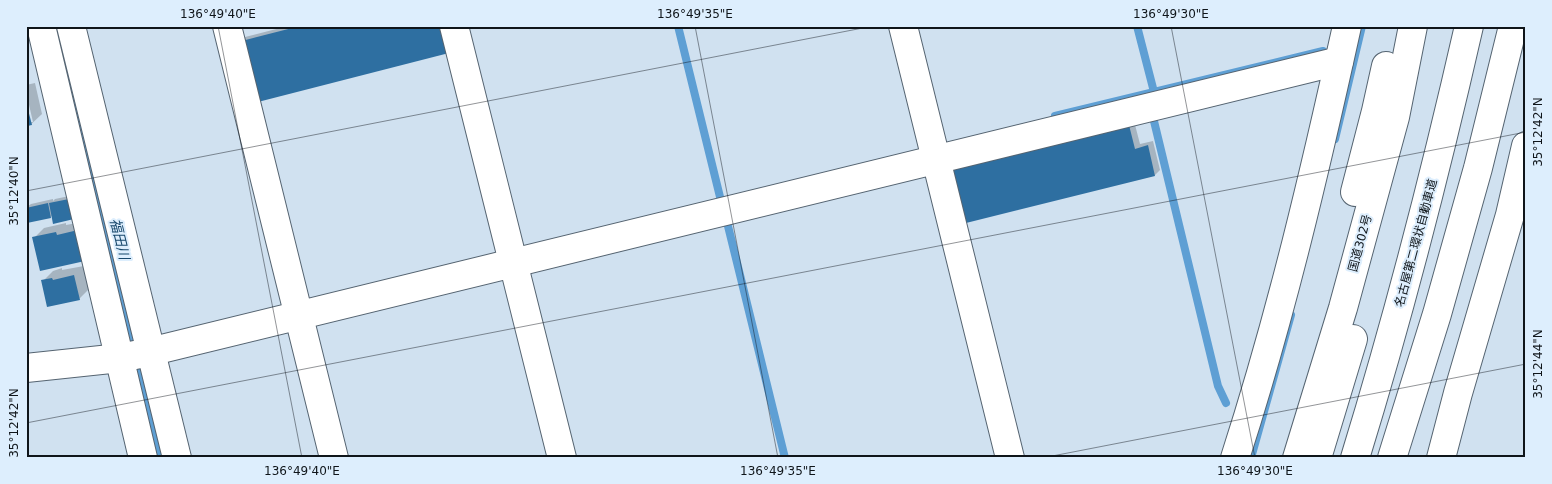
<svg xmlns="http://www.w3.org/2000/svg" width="1552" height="484" font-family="'DejaVu Sans','Noto Sans JP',sans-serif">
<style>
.shadow{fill:#0003}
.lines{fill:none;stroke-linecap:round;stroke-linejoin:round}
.stream{stroke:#5e9fd4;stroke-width:8}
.building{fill:#2e6fa1}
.minor-casing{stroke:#556471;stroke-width:30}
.highway-casing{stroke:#556471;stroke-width:30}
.minor{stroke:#fff;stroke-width:28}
.highway{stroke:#fff;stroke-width:28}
.ticks{fill:none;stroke:#0f151a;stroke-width:1;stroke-opacity:0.45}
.labels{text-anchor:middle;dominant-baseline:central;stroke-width:4;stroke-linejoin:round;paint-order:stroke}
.street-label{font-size:12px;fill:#0f151a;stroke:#ddeefd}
.water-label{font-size:14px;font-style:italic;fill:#17476b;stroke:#ddeefd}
.neatline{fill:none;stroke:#0f151a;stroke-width:2}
.ticks-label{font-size:12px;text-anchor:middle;fill:#0f151a}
</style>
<rect width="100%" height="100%" fill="#d0e1f0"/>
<!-- shadow -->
<g class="shadow">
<path d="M288,26H448L240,42L245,37Z"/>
<path d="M35,83L42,114L26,129V104L30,122H33L26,92V85Z"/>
<path d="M1133,117L1140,144L1153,141L1160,170L1155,175L963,222Z"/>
<path d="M74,195L53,216L28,222L26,208L31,204L53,199V201L55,199Z"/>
<path d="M88,221L94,250L34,238L44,228L66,223V225Z"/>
<path d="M84,266L89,289L79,299L43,281L53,271L62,268V270Z"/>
</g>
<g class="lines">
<!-- stream -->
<g class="stream">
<path d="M56,26L160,458"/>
<path d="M678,26L721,201"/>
<path d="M1137,26L1154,92"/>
<path d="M1055,116L1323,51"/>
<path d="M1153,117L1218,386L1226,403"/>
<path d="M1335,139L1362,26"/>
<path d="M727,222L785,458"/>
<path d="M1251,458L1291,315"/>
</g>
</g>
<!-- building -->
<g class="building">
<path d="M300,26H442L449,53L254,103L238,42Z"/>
<path d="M26,102L32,125L26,126Z"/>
<path d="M1128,121L1135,149L1148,145L1155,176L962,224L948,166Z"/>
<path d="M69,199L74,219L53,224L49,203Z"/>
<path d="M48,203L51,218L27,223L26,208Z"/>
<path d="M78,230L85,261L40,271L32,237L56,232L57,235Z"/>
<path d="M74,275L80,300L47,307L41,280L52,278L53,280Z"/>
</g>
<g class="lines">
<defs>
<g id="minor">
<path d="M41,26L143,458"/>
<path d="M71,26L177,458"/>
<path d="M227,26L334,458"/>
<path d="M454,26L562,458"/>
<path d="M903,26L1010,458"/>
<path d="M26,368L120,358L145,353L1339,61"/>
<path d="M1235,458C1281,316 1315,171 1347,26"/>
<path d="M1441,458L1458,393L1510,215L1526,146"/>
</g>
<g id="highway">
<path d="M1355,192L1376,111L1386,66"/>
<path d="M1297,458L1343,308L1395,117L1413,26"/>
<path d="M1317,458L1353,339"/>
<path d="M1355,458C1399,315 1436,171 1469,26"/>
<path d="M1392,458L1437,314L1478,168L1513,26"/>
</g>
</defs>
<!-- minor casing -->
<use href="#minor" class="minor-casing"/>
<!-- highway casing -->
<use href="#highway" class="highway-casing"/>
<!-- minor -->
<use href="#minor" class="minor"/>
<!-- highway -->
<use href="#highway" class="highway"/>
</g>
<!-- ticks -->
<path class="ticks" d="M218,26L302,458M695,26L778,458M1171,26L1255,458M26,191L873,26M26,423L1526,132M1042,458L1526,364"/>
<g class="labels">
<!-- street labels -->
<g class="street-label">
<text transform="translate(1360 243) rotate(-75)">国道302号</text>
<text transform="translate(1416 243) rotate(-75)">名古屋第二環状自動車道</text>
</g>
<!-- water labels -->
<g class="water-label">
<text transform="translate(120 239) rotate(76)">福田川</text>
</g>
</g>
<!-- border -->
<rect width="1552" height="484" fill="none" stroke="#ddeefd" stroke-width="55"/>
<rect x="28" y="28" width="1496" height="428" class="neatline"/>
<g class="ticks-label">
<text x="218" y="18">136°49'40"E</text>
<text x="695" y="18">136°49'35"E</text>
<text x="1171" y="18">136°49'30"E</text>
<text transform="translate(1538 132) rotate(-90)" y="4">35°12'42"N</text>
<text transform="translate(14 191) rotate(-90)" y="4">35°12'40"N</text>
<text transform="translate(1538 364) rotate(-90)" y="4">35°12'44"N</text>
<text transform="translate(14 423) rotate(-90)" y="4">35°12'42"N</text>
<text x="302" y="475">136°49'40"E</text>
<text x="778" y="475">136°49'35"E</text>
<text x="1255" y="475">136°49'30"E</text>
</g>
</svg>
